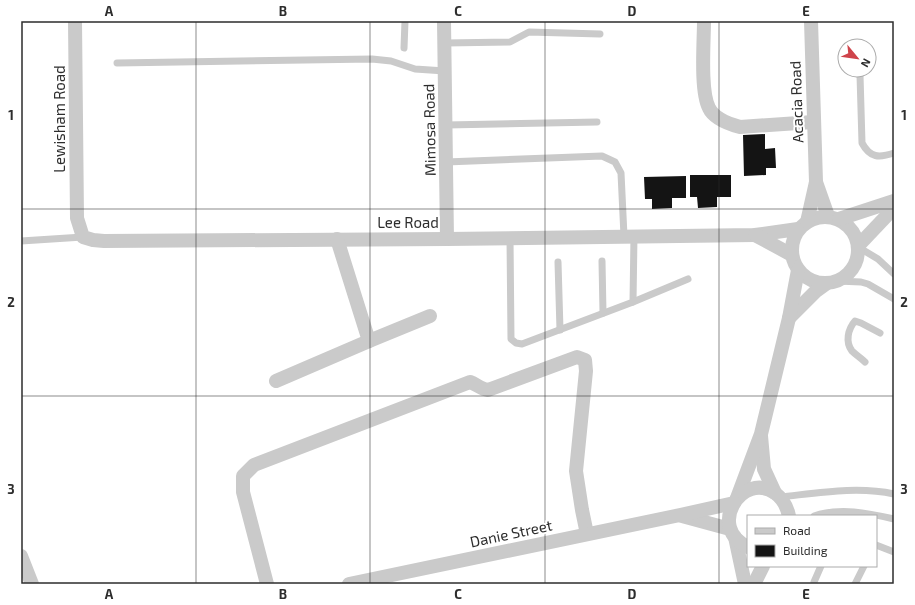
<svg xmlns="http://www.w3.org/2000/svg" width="915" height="605" font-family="'Exo 2',sans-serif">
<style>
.building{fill:#141414}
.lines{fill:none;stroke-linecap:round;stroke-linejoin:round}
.lane{stroke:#cacaca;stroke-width:7}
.street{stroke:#cacaca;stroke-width:14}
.grid{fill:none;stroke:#2d2d2d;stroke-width:1;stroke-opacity:0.55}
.labels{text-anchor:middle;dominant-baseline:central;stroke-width:4;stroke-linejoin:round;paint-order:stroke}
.street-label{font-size:15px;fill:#2d2d2d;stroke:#fff}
.neatline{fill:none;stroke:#2d2d2d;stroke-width:1.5}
.grid-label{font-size:13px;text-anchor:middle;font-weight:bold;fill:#2d2d2d}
</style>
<rect width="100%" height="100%" fill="#fff"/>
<!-- building -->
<g class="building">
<path d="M765,134V149L775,148L776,168H766V175L744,176L743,135Z"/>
<path d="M690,175H731V197H717V207L698,208L697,197H690Z"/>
<path d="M686,176V198H672V208L652,209V199H645L644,177Z"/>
</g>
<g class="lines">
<!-- lane -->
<g class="lane">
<path d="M445,43L510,42L529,32L600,34"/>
<path d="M404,48L405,21"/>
<path d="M117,63L372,59L391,61L415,69L445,71"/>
<path d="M860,75L862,143C870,158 879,158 894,153"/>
<path d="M446,125L597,122"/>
<path d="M446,162L602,156L615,162L621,173L624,236"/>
<path d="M510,238L511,339L516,343L522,344L633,302L634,236"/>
<path d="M21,241L83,237"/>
<path d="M858,247L878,259L894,274"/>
<path d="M602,261L603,313"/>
<path d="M558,262L560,330"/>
<path d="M837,281L861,282L868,284L894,299"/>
<path d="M633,302L688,279"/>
<path d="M865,362C861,358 856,355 852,351C845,342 848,329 855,321L861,323L880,333"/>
<path d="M780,497C818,493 857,486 894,494"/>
<path d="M814,516C840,507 868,513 894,519"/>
<path d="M876,545L894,552"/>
<path d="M814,582L821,566"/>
<path d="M855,584L864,566"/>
</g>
<!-- street -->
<g class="street">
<path d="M75,21L77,218L83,237L93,240L104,241L447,239L755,235L798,229"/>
<path d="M444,21L447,239"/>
<path d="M704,21C704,41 700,91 709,108C714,119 729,124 740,127L813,122"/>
<path d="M816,182L828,216"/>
<circle cx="825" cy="250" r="33"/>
<path d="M839,219L894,201"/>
<path d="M807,222L816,182L811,21"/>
<path d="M755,235L792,255"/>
<path d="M858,246L894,208"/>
<path d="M789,318L816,291L827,283"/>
<path d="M369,341L430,316"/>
<path d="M276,381L369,341L337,239"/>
<path d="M761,436L764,469L775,493"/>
<path d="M737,498L761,434L789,318L798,270"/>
<path d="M682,516L730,529"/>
<path d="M735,537L745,584"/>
<path d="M748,547C706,528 742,470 775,493C783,499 787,506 789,516"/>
<path d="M21,556L32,584"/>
<path d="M267,584L243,492V476L254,465L470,382C476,384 481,389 488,390L577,357L585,360L586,371L576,471L582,510L587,534"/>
<path d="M349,584L680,515L734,503"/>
<path d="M754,584L763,566"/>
</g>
</g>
<!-- grid -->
<path class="grid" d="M196,21V584M370,21V584M545,21V584M719,21V584M21,209H894M21,396H894"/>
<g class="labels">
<!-- street labels -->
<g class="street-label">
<text transform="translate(796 102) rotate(-92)">Acacia Road</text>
<text transform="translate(59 119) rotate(-90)">Lewisham Road</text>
<text transform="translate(429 130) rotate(-91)">Mimosa Road</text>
<text x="408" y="222">Lee Road</text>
<text transform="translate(511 533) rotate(-12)">Danie Street</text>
</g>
</g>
<!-- border -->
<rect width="915" height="605" fill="none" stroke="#ffffff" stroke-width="44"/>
<!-- legend -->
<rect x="747" y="515" width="130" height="52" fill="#ffffff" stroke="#ababab"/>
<rect x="755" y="528" width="20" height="6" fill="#cacaca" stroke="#ababab"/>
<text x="783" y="535" font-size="12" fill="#2d2d2d">Road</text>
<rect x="755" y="545" width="20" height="12" fill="#141414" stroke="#ababab"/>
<text x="783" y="555" font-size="12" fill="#2d2d2d">Building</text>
<!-- north arrow -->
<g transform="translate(857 58) rotate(119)"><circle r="19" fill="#ffffff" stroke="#ababab"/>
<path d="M0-3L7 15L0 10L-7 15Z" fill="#cf434a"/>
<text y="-6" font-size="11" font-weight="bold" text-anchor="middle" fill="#2d2d2d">N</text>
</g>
<rect x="22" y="22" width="871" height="561" class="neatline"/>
<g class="grid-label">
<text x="109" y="16">A</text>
<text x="283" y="16">B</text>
<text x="458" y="16">C</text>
<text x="632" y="16">D</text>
<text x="806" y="16">E</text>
<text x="11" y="120">1</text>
<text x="904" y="120">1</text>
<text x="11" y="307">2</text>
<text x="904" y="307">2</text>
<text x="11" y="494">3</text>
<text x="904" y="494">3</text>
<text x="109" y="599">A</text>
<text x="283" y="599">B</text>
<text x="458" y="599">C</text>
<text x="632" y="599">D</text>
<text x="806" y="599">E</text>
</g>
</svg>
